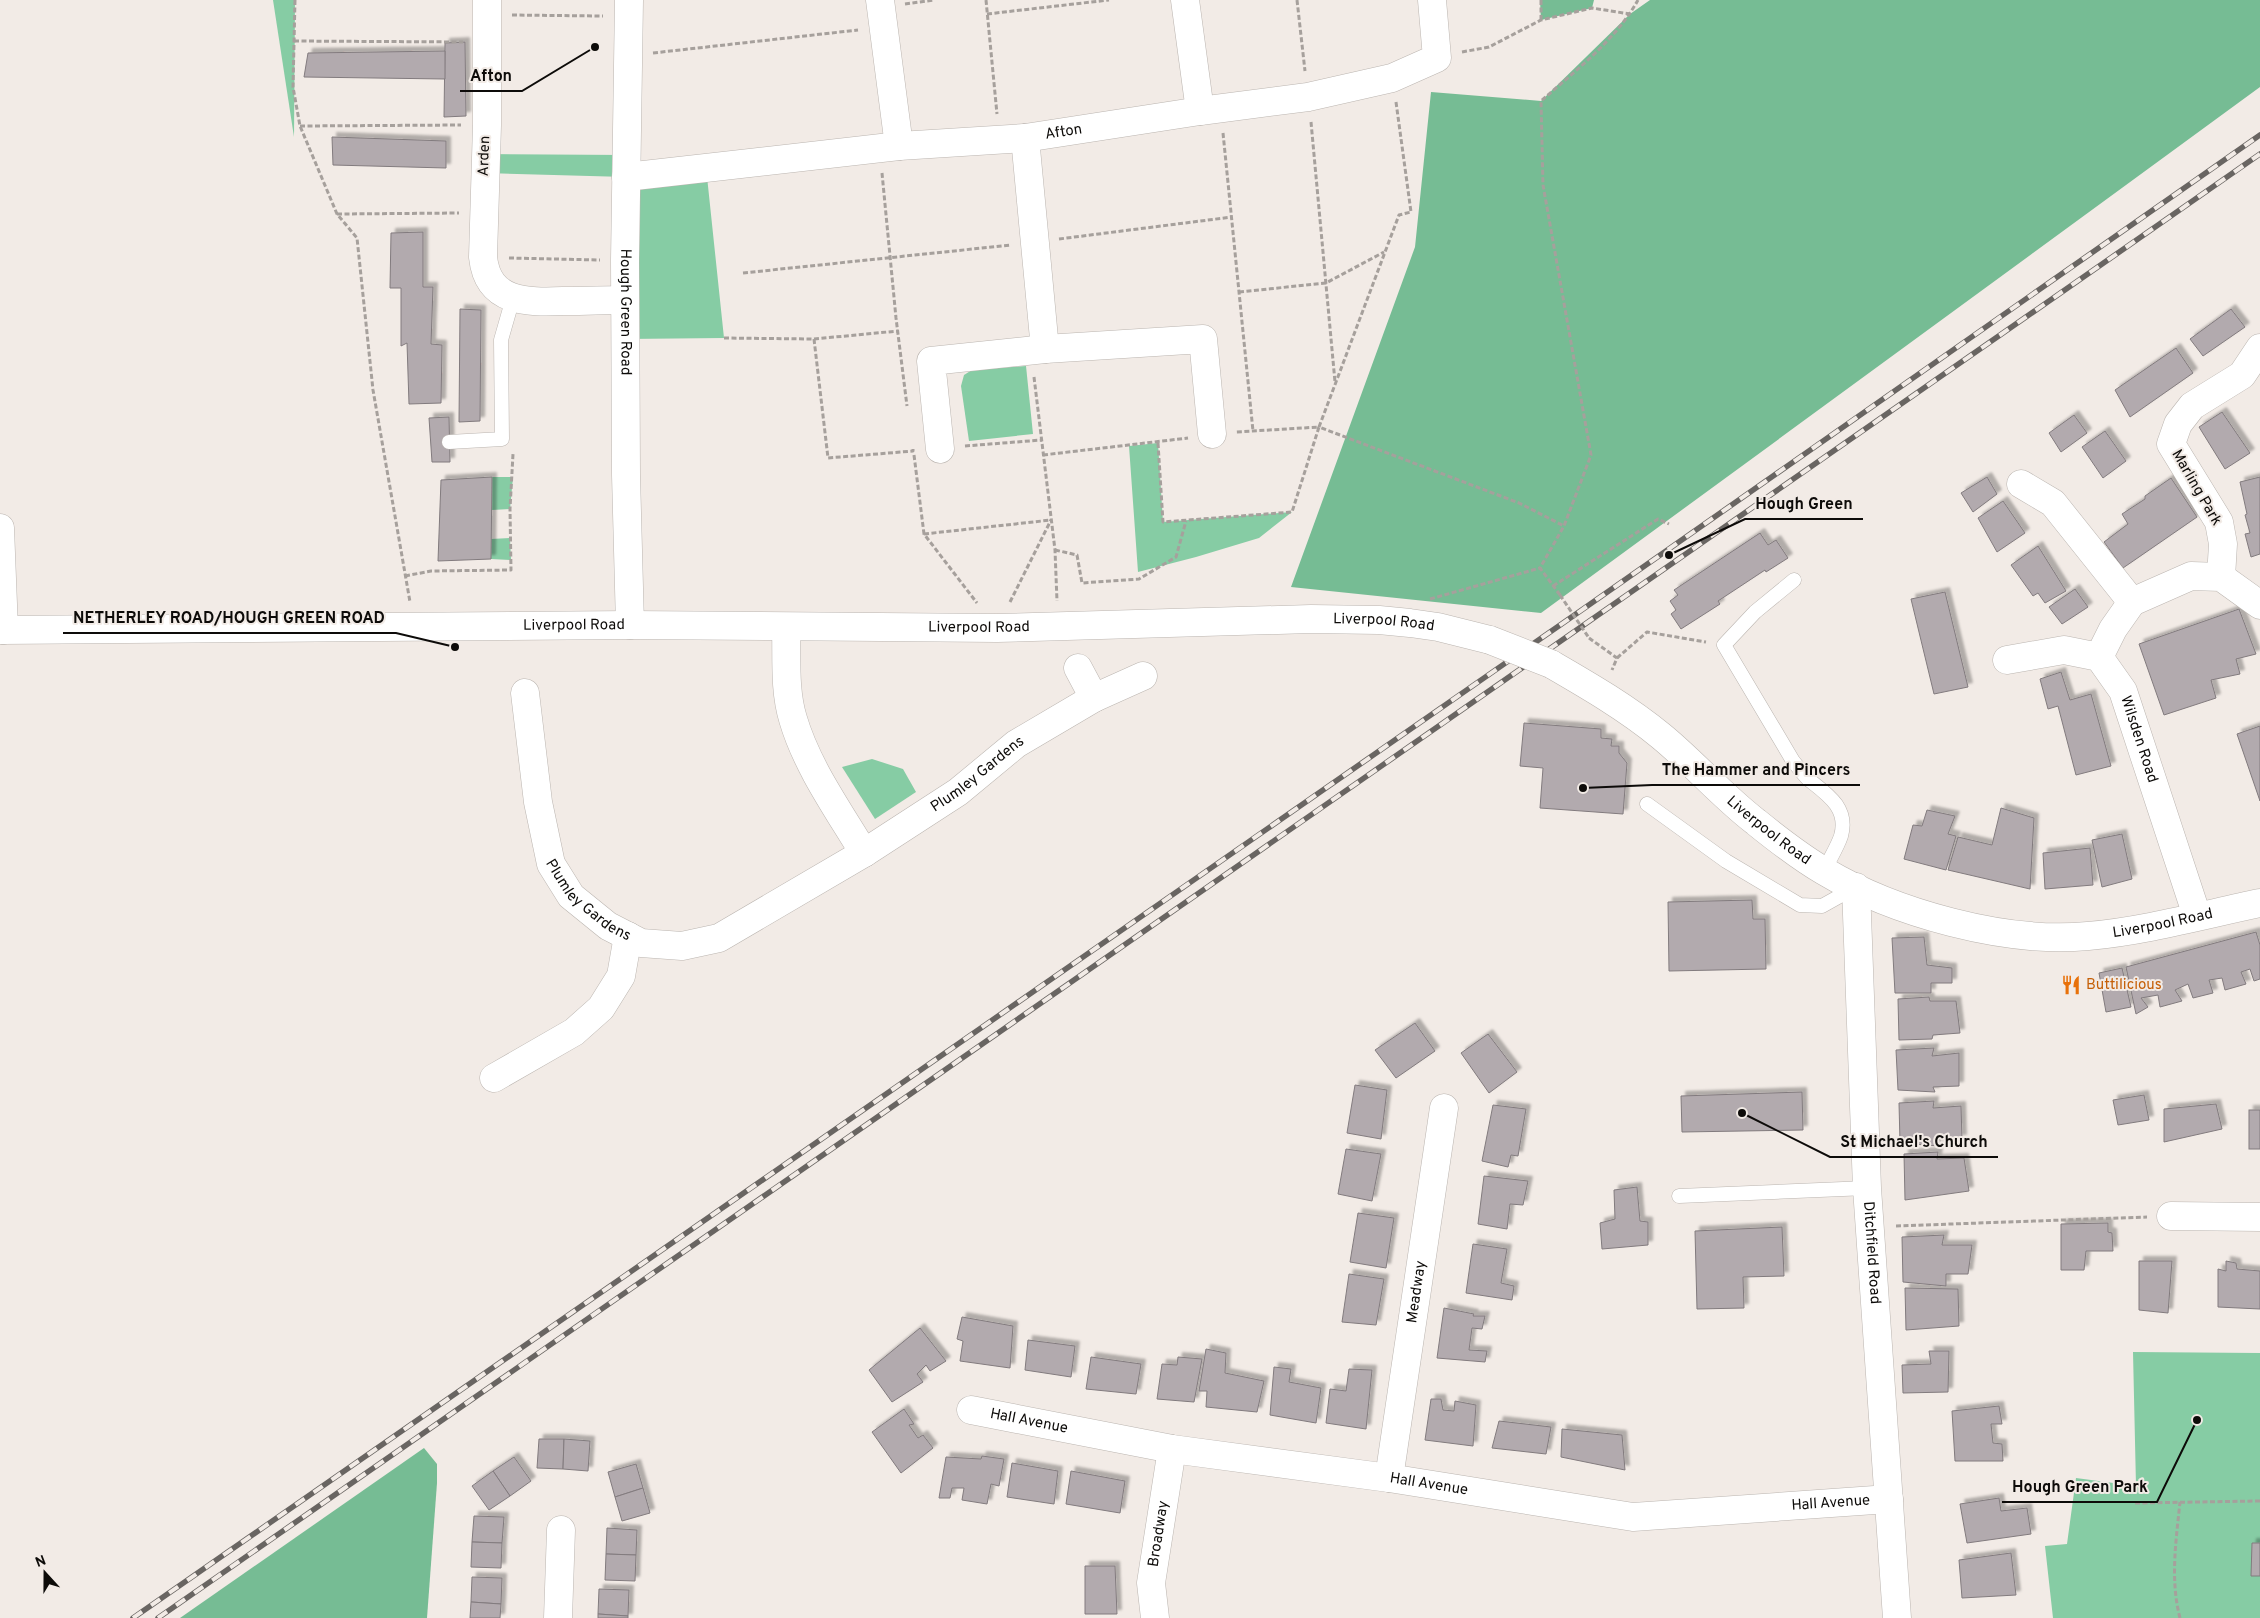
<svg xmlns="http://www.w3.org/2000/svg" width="2260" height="1618" font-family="Overpass,sans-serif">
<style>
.green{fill:#86cca4}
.forest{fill:#76bc94}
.building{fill:#b2aaae;stroke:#827b7e;filter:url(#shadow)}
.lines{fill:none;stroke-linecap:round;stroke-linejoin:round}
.lane-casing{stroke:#bbb5b0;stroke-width:15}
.street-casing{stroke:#bbb5b0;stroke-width:29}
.secondary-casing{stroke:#bbb5b0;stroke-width:29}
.path{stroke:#a6a09c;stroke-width:3;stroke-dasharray:5 2.5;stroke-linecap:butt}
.lane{stroke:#fff;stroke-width:14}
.street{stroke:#fff;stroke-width:28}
.secondary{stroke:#fff;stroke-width:28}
.rail-casing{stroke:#696562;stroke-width:5.5}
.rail{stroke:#f2ebe6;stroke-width:4;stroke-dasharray:11;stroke-linecap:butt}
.secondary-bridge-casing{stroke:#bbb5b0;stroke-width:29;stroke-linecap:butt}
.path-bridge{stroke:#a6a09c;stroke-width:3;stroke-dasharray:5 2.5;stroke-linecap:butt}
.secondary-bridge{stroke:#fff;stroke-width:28}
.labels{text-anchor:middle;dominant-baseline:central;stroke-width:4;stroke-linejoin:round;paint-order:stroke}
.street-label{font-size:15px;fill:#0d0b09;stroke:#f2ebe6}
.food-label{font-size:15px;fill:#c56008;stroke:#f2ebe6;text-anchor:start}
.leader{fill:none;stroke:#0d0b09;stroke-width:2}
.callout-dot{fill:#0d0b09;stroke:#f2ebe6;stroke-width:2}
.callout-label{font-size:16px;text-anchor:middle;font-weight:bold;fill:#0d0b09;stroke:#f2ebe6;stroke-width:4;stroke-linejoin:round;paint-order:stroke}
</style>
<defs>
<filter id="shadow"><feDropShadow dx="4.5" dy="-4.5" stdDeviation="1" flood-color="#0004"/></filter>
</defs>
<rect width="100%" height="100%" fill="#f2ebe6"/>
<!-- green -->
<g class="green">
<path d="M273,0H295L294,137Z"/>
<path d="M485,154L626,155V176L706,167L724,338L626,339V177L485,173Z"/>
<path d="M1026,366L1033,434L969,441L961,386L964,375L972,370Z"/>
<path d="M1158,443L1163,522L1292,512L1259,538L1196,557L1138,572L1129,446Z"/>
<path d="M492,477H513L510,509L492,510Z"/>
<path d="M510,538L511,560L491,559V539Z"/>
<path d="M872,759L903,769L916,792L875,819L842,767Z"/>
<path d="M2133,1352L2260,1353V1618H2053L2045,1546L2067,1544L2076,1478L2136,1486Z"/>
</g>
<!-- forest -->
<g class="forest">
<path d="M1540,0H1594L1592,8L1541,20Z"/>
<path d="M1650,0H2260V87L1541,613L1291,587L1415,247L1431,92L1541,101L1630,14Z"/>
<path d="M424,1448L437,1464V1483L427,1618H180Z"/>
</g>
<!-- building -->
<g class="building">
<path d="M465,42L466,116L444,117L445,43Z"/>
<path d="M445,51V79L304,77L308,53Z"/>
<path d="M332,137L446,141V168L333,165Z"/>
<path d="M423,232V287H433L431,344L442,345L441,403L409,404L407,343L401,346V288H390L391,233Z"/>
<path d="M460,309L481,310L480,421L459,422Z"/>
<path d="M2231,309L2245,327L2203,356L2190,339Z"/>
<path d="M2176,348L2193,373L2130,417L2115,390Z"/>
<path d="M2222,412L2250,453L2225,469L2199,427Z"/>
<path d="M2074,415L2087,433L2061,452L2049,433Z"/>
<path d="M449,417L450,462H432L429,418Z"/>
<path d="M2105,431L2126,461L2103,478L2082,447Z"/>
<path d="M492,477L491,559L438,561L441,480Z"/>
<path d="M1987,477L1997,494L1973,512L1961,493Z"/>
<path d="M2260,477V554L2251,557L2245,534L2250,533L2245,515L2247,514L2240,482Z"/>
<path d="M2171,478L2197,517L2123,568L2104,542L2128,524L2122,514L2145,499V496Z"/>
<path d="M2003,501L2025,533L1997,552L1978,518Z"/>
<path d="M1760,533L1768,545L1776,540L1788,558L1766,572L1765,570L1718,601L1720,604L1681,629L1671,614L1676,610L1670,601L1678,595L1674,590Z"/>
<path d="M2038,546L2066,591L2045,603L2038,593L2033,596L2011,565Z"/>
<path d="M2075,589L2088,607L2062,624L2049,607Z"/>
<path d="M1945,592L1968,687L1934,694L1911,599Z"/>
<path d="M2239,609L2256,654L2236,659L2240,674L2211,680L2216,698L2164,715L2139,644Z"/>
<path d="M2061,672L2070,700L2091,694L2111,766L2076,775L2058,706L2048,709L2040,679Z"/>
<path d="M1524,723L1601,729V738L1612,739L1611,746H1619V753L1627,763L1623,814L1540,808L1543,768L1520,766Z"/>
<path d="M2260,726V801L2237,734Z"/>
<path d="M2001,808L2034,818L2030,889L1948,870L1958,837L1992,845Z"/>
<path d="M1927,810L1955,816L1948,834L1956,836L1946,870L1904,859L1913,825L1922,826Z"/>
<path d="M2122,834L2132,879L2102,887L2092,840Z"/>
<path d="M2090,848L2093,885L2045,889L2043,853Z"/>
<path d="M1752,900L1753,919H1765L1766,969L1669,971L1668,902Z"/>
<path d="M2256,932L2260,945V979L2254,981L2250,969L2241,972L2246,984L2225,990L2222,978L2209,980L2213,993L2193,998L2188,984L2175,990L2182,1001L2160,1007L2158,995L2141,998L2148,1007L2136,1014L2126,967Z"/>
<path d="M1924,937L1927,965L1952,968V983H1931V993H1895L1892,938Z"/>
<path d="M2122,968L2131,1007L2106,1012L2099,973Z"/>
<path d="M1929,997L1930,1001H1956L1960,1033L1933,1035L1932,1039L1899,1040L1898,999Z"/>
<path d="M1415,1023L1435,1051L1396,1078L1375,1050Z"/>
<path d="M1488,1034L1517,1072L1489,1093L1461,1053Z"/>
<path d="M1934,1048L1932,1056L1959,1053V1086L1933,1087L1935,1092L1898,1090L1896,1050Z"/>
<path d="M1355,1085L1387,1090L1381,1139L1347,1133Z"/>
<path d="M1802,1092L1803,1130L1682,1132L1681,1096Z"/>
<path d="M2144,1095L2149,1120L2118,1125L2113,1100Z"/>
<path d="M1934,1101L1933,1108L1961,1106L1962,1139H1939L1938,1146L1900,1143L1899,1103Z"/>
<path d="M2216,1104L2222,1129L2164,1142V1109Z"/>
<path d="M1493,1105L1526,1109L1518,1156L1511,1155L1508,1167L1482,1161Z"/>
<rect x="2249" y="1110" width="11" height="39"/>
<path d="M1346,1149L1381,1154L1372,1201L1338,1194Z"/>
<path d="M1938,1152L1937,1159L1964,1158L1969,1191L1905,1200L1904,1154Z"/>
<path d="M1484,1176L1528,1181L1523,1205L1510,1204L1507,1229L1478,1224Z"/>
<path d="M1637,1187L1640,1221L1648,1222V1245L1602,1249L1600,1223L1615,1219L1614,1190Z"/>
<path d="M1358,1213L1394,1218L1386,1268L1350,1262Z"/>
<path d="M2108,1223V1232L2112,1233L2113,1251H2086L2084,1270H2061V1224Z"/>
<path d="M1782,1227L1784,1276L1743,1277L1744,1308L1697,1309L1695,1231Z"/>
<path d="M1944,1235L1942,1245H1972L1968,1274H1946V1286L1903,1282L1902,1237Z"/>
<path d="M1473,1244L1507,1249L1501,1283L1514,1286L1512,1300L1466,1293Z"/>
<path d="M2139,1261H2172L2168,1313L2139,1310Z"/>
<path d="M2226,1261L2236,1263L2237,1269L2260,1271V1309L2218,1307V1269L2226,1271Z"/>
<path d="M1349,1274L1384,1279L1376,1325L1342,1322Z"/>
<path d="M1905,1288L1958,1289L1959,1326L1906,1330Z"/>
<path d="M1444,1308L1474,1314L1473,1316H1485L1482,1329L1472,1328L1469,1350L1487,1351L1485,1362L1437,1358Z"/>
<path d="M962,1317L1013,1326L1010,1368L960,1361L963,1341L957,1339Z"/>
<path d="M920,1328L946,1361L930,1371L926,1365L917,1374L923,1382L892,1402L869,1370Z"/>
<path d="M1028,1340L1075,1346L1071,1377L1025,1370Z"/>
<path d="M1206,1349L1226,1353L1225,1373L1264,1381L1257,1412L1206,1407L1207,1391H1199Z"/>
<path d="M1929,1351H1949L1948,1392L1903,1393L1902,1365L1931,1364Z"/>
<path d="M1091,1357L1141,1364L1136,1394L1086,1389Z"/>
<path d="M1178,1357L1202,1359L1194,1402L1157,1399L1162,1364L1177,1365Z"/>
<path d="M1274,1367L1291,1369L1289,1382L1321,1388L1316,1423L1270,1415Z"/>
<path d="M1349,1369L1372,1370L1366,1429L1326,1423L1330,1389L1346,1391Z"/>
<path d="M1431,1399H1441L1443,1410L1454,1411L1455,1401L1476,1405L1473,1446L1425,1440Z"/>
<path d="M1999,1406L2002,1424H1991L1993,1443L2002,1444L2003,1461H1955L1952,1411Z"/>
<path d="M904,1409L914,1424L909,1425L918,1438L923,1435L933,1448L901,1473L872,1432Z"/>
<path d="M1499,1421L1551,1427L1546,1454L1492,1448Z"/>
<path d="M1562,1429L1622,1435L1625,1470L1561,1457Z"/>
<path d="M539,1439H564L563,1469L537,1468Z"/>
<path d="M564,1439L590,1441L588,1471L563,1469Z"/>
<path d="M982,1456L1004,1459L999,1486L991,1484L987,1504L962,1500L964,1488H952L950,1498H939L946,1457L981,1459Z"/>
<path d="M514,1457L531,1481L510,1496L493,1471Z"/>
<path d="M1012,1463L1058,1471L1054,1504L1007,1497Z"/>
<path d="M636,1464L643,1488L615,1497L608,1472Z"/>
<path d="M493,1471L510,1496L489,1510L472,1486Z"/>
<path d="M1071,1471L1125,1481L1120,1513L1066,1504Z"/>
<path d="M643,1488L650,1513L622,1521L615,1497Z"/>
<path d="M1999,1498L2001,1511L2027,1508L2031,1534L1967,1543L1960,1504Z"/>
<path d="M474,1516L504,1517L502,1543L472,1542Z"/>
<path d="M607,1528L637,1530L636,1555L606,1554Z"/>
<path d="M472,1542L502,1543L501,1568L471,1567Z"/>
<path d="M2252,1543H2260V1576H2251Z"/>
<path d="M2011,1553L2016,1595L1962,1598L1959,1560Z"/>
<path d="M606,1554L636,1555L635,1581L605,1580Z"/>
<path d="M1085,1566H1115L1117,1614H1085Z"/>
<path d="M472,1577L502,1578L501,1604L471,1602Z"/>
<path d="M599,1589L629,1590L628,1616L598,1614Z"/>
<path d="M471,1602L501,1604L500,1618H470Z"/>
<path d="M598,1614L628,1616V1618H598Z"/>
</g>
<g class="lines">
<defs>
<g id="lane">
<path d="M449,442L502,439L501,340L513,298"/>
<path d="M1794,580L1755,612L1724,645L1793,761C1798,767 1803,774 1808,779C1827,794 1849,808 1841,836C1837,848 1829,860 1824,871"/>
<path d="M1647,804L1726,861L1800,905L1822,906L1856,887"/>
<path d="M1679,1196L1867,1188"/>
</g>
<g id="street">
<path d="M487,0V125L483,257C488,305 530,302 567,301C586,301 606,300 625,300"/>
<path d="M880,0L899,146"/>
<path d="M1185,0L1200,111"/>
<path d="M1025,138L1045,349"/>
<path id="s1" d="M626,177L899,146L1025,138L1200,111L1308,97L1392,78L1437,58L1432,0"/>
<path d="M940,449L931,361L1045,349L1203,339L1212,434"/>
<path d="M2021,484L2053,503L2132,602"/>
<path d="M0,528L4,630"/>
<path d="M2221,577L2223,544L2219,522L2171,444L2178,424L2192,406L2242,375L2260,348"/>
<path d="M786,627C787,657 784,690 793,719C807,767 839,811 864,853"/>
<path d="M2099,657L2113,629L2132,602L2191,576L2221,577L2260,605"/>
<path id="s2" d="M2007,660L2064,650L2099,657L2123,691L2197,916"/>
<path d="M1078,668L1094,698"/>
<path id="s3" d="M525,693L538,802L551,864L571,896L608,926L641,943L682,946L719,938L864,853L958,792L1016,744L1094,698L1143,676"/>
<path d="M494,1078L574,1032L601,1008L621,976L628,936"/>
<path d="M2171,1216L2260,1217"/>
<path id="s4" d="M971,1410L1172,1449L1389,1478L1633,1517L1889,1499"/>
<path id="s5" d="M1389,1478L1444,1108"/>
<path d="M558,1618L561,1530"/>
<path id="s6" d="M1155,1618L1151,1583L1172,1449"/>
</g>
<g id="secondary">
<path id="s7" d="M629,0L625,260L626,475L630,625"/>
<path id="s8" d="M0,630L630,625L997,628L1311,619L1379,620L1410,623L1438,627L1490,640"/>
<path id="s9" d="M1551,664C1589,686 1627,708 1661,736C1694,763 1722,796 1756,822C1777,839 1800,857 1824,871C1894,913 2006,944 2088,936C2145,931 2203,915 2260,903"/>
<path id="s10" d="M1856,887L1867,1188L1897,1618"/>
</g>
</defs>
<!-- lane casing -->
<use href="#lane" class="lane-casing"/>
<!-- street casing -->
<use href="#street" class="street-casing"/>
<!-- secondary casing -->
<use href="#secondary" class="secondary-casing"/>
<!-- path -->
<g class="path">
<path d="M295,0L293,87L300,126L337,214L357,238L373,390L410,602"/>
<path d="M986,0L997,114"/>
<path d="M1297,0L1305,71"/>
<path d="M1541,0V20"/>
<path d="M905,4L934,0"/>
<path d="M987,14L1109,0"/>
<path d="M512,15L603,16"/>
<path d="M294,41L463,42"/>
<path d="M1462,52L1489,47L1541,20L1592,8L1630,14"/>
<path d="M653,53L858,30"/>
<path d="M1396,102L1411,212L1399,215L1319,427L1519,503L1564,526"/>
<path d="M1311,122L1335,382"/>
<path d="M300,126L461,125"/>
<path d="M1223,133L1253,431"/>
<path d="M882,173L896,318L907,406"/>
<path d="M337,214L459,213"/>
<path d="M1059,239L1232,217"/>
<path d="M509,258L600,260"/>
<path d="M743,273L1011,245"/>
<path d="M1239,292L1326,283L1384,252"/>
<path d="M724,338L814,339L898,331"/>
<path d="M814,339L828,458L913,451V449"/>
<path d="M1034,377L1055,550L1057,601"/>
<path d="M1158,443L1163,522L1292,512L1319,427L1236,432"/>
<path d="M965,446L1042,440"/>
<path d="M914,455L924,534L977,603"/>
<path d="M1043,455L1188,438"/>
<path d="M924,534L1051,520"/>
<path d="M1055,550L1077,555L1082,583L1139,579L1176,557L1186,521"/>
<path d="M405,576L431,571L511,570L510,509L513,454"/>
<path d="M1553,586L1658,519L1669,524"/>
<path d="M1560,595L1540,568L1564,526L1591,455L1543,185L1541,101C1575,71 1615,41 1638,0"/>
<path d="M1430,599L1540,568"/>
<path d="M1010,602L1051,520"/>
<path d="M1589,638L1617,658L1612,670"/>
<path d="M1617,658L1647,632L1706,642"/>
<path d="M1896,1226L2147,1217"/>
<path d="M2135,1503L2260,1501"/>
<path d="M2180,1618C2170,1580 2176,1541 2180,1502"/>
</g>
<!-- lane -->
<use href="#lane" class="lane"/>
<!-- street -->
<use href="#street" class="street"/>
<!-- secondary -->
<use href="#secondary" class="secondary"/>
<defs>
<g id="rail">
<path d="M133,1618L1586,607L2260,135"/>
<path d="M158,1618L2260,154"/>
</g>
</defs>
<!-- rail casing -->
<use href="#rail" class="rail-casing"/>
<!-- rail -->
<use href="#rail" class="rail"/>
<defs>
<path id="secondary-bridge" d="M1490,640L1551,664"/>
</defs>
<!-- secondary-bridge casing -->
<use href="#secondary-bridge" class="secondary-bridge-casing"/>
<!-- path-bridge -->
<path class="path-bridge" d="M1560,595L1589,638"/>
<!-- secondary-bridge -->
<use href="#secondary-bridge" class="secondary-bridge"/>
</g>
<!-- icons -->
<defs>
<symbol id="restaurant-bare" viewBox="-9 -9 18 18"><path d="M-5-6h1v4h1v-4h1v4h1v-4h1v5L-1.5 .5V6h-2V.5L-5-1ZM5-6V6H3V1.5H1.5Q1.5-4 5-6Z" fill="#e8710a" stroke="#f2ebe6" stroke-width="2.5" paint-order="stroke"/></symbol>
</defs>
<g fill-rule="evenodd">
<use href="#restaurant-bare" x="2057" y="971" width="28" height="28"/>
</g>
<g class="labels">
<!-- street labels -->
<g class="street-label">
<text stroke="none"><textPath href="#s1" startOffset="440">Afton</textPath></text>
<text transform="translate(485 156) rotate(-88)">Arden</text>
<text stroke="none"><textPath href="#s7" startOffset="312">Hough Green Road</textPath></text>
<text transform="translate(2196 488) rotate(60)">Marling Park</text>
<text stroke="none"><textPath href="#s8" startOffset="1384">Liverpool Road</textPath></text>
<text stroke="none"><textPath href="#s8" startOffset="574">Liverpool Road</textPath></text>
<text stroke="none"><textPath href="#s8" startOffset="979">Liverpool Road</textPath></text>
<text stroke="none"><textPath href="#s2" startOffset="186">Wilsden Road</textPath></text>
<text stroke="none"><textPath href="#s3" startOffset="681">Plumley Gardens</textPath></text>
<text stroke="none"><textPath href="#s9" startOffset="275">Liverpool Road</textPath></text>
<text stroke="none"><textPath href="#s3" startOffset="226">Plumley Gardens</textPath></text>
<text stroke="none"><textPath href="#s9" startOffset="695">Liverpool Road</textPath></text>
<text stroke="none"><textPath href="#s10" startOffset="366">Ditchfield Road</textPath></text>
<text stroke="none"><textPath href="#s5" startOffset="188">Meadway</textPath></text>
<text stroke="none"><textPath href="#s4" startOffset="59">Hall Avenue</textPath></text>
<text stroke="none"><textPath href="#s4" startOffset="464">Hall Avenue</textPath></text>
<text stroke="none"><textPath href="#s4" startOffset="869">Hall Avenue</textPath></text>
<text stroke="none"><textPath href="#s6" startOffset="85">Broadway</textPath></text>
</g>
<!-- food labels -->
<g class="food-label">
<text x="2086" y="985">Buttilicious</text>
</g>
</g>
<!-- callouts -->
<path class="leader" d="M595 47L522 91H460M1669 555L1745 519H1863M455 647L396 633H63M1583 788L1652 785H1860M1742 1113L1830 1157H1998M2197 1420L2157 1502H2002"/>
<g class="callout-dot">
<circle cx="595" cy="47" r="5"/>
<circle cx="1669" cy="555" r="5"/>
<circle cx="455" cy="647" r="5"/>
<circle cx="1583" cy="788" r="5"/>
<circle cx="1742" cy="1113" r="5"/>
<circle cx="2197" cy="1420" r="5"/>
</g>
<g class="callout-label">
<text x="491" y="81">Afton</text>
<text x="1804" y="509">Hough Green</text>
<text x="229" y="623">NETHERLEY ROAD/HOUGH GREEN ROAD</text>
<text x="1756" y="775">The Hammer and Pincers</text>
<text x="1914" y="1147">St Michael's Church</text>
<text x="2080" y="1492">Hough Green Park</text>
</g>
<!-- north arrow -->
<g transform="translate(45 1573) rotate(339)" stroke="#f2ebe6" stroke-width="4" paint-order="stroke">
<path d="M0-4L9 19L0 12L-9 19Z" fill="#0d0b09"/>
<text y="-8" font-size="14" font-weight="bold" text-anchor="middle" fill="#0d0b09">N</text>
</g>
</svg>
